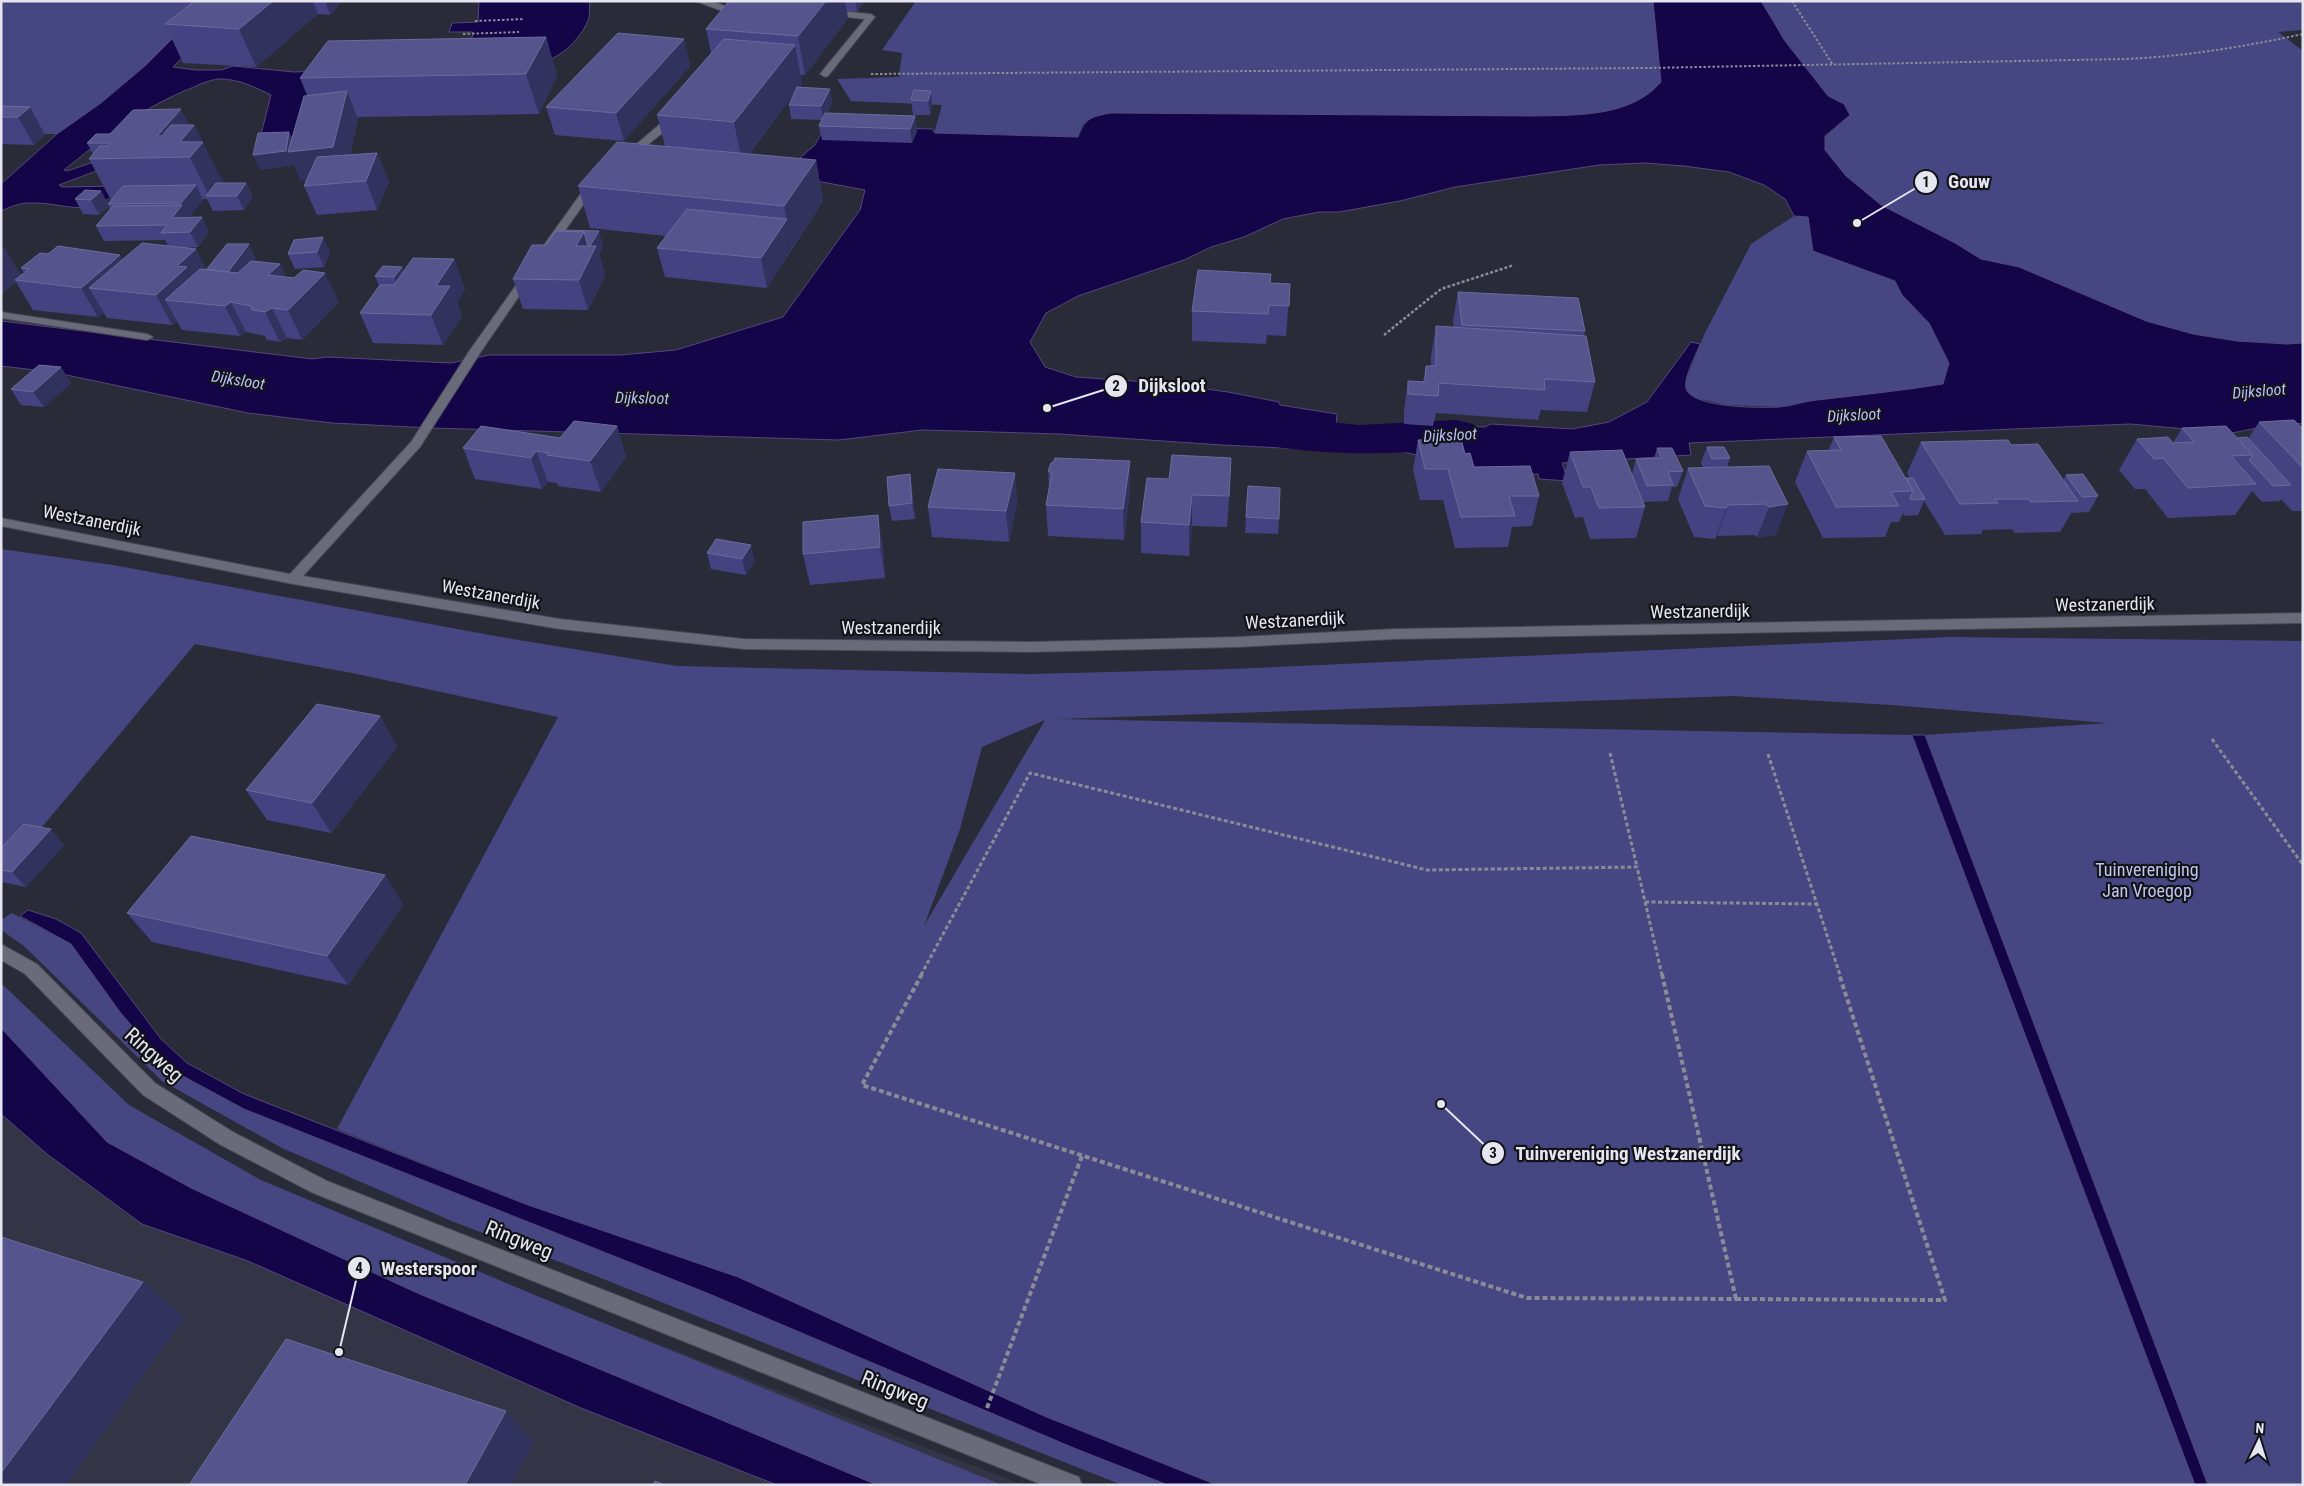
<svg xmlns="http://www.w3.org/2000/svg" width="2304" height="1486" font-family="'Roboto Condensed',sans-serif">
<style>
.built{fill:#333446}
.green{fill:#464782;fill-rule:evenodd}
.water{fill:#140548;stroke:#53487a}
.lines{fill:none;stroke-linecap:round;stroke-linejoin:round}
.canal{fill:#140548;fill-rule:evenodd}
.minor-casing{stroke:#454651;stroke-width:2}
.path-far3{stroke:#8a8b96;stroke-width:2;stroke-dasharray:2.5 2;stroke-linecap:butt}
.path-far2{stroke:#8a8b96;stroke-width:2.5;stroke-dasharray:3 2;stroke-linecap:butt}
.path-far1{stroke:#8a8b96;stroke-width:3;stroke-dasharray:4 2.5;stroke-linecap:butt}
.path{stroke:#8a8b96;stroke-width:4;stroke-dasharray:5 3;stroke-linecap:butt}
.minor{fill:#696b7a;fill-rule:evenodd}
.wall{fill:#444281}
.shaded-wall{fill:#32325f}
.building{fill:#55548d;stroke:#6c6b9c}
.labels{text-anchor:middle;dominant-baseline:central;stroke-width:4.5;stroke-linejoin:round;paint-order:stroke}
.far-water-label{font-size:16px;font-style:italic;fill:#babefa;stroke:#13141a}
.street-label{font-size:18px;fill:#e5e6ef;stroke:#13141a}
.park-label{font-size:18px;fill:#c1c5ed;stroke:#13141a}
.near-street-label{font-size:21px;fill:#e5e6ef;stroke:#13141a}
.leader{fill:none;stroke:#e5e6ef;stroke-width:2}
.callout-dot{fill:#e5e6ef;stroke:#13141a;stroke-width:2}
.mark-label{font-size:15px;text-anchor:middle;font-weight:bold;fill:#111}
.callout-label{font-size:19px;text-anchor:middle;font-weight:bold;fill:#e5e6ef;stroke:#13141a;stroke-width:4.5;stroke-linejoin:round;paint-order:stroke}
</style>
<rect width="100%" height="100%" fill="#2a2b38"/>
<!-- built -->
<path class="built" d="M1,1085L332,1218L1023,1485H1Z"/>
<!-- green -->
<g class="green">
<path d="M1,1H210L145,66L101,103L57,134H1Z"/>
<path d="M916,1H1653L1662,82C1631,117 1578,115 1535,116L1111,113L1083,124L1078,137L934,133L942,105L851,101L837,79L899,77L902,53L882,50Z"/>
<path d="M1761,1H2303V30L2278,32L2303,51V343L2287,344L2237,341L2193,334L2146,321L2019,267L1981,259L1955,243L1881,205L1846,176L1825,150V137L1850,115L1844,104L1828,96L1785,41Z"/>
<path d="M1794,216L1808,217L1813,251L1895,281L1902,295L1929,323L1949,363L1943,384L1883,394L1816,400L1780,407L1727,405L1695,398L1687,391L1685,382L1704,335L1751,244Z"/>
<path d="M1,549L113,565L495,636L677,666L1030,674L1230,669L1950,637L2303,641V1485H2208L1925,735L2108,723L1892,705L1733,696L1057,719L1912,735L2195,1485H1217L1044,1416L738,1277L528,1205L337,1129L558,717L352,673L195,644L1,876ZM1045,720L924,926L960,829L982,747Z"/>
<path d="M12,913L71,944L120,1012L179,1074L244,1109L707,1293L1074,1448L1168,1485H1122L573,1267L454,1222L282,1148L162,1081L24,946L1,930V920Z"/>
<path d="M1,983L129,1105L261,1180L542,1298L1002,1485H877L415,1292L191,1188L107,1142L1,1028Z"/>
</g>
<!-- water -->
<g class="water">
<path d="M210,1H238L173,67L196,70H221L233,66L294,72L318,71L453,51L472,38L473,32H449L452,23L478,22L479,1H590C589,6 590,13 589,18C583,35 567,52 551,59L343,77L304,138L259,142L271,95C255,87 238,79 220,79C209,79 195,87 184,91C136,112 104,138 64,170L67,171L120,153L128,159L59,185L62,187L122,186C92,222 68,202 30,203C18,203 11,207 1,211V184L57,134L101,103L145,66Z"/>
<path d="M1653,1H1761L1785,41L1828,96L1844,104L1850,115L1825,136V150L1846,176L1881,205L1955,243L1981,259L2019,267L2146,321L2193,334L2237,341L2287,344L2303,343V424L2287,422L2232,433L2130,424L1689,443L1691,455L1562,463L1568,481L1539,479L1538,474H1507L1374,446L1372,428L1393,430L1399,426L1433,431L1449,426L1485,427L1491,424L1572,429L1609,422L1647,402L1691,342L1700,344C1696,355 1681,382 1687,391C1698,408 1761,408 1779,407C1792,406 1805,401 1817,400C1859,395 1901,391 1943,384L1949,363L1929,323L1902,295L1895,281L1813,251L1808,217L1794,216L1785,199L1764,185L1729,172L1684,166L1645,163L1599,165L1455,187L1400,201L1339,212H1319L1283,219L1244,237L1211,247L1184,260L1078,296L1046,313L1030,342L1045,367L1076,377L1161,383L1228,392L1279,402L1280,405L1337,414L1334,447L1302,449L1222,445L1059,434L960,431L922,430L839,440L432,428L332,423L248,413L52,372L1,366V321L312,359L327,357L451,363L489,355H620L676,350L783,317L860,210L865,190L795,177L801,157L815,145L825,126L932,129L935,133L1078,137C1086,117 1091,117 1111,113L1535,116C1578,115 1631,117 1661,82Z"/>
<path d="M1912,735H1925L2208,1485H2195Z"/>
<path d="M28,910L56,919L81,933L161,1039L187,1063L244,1094L528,1205L738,1277L1044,1416L1217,1485H1168L1074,1448L707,1293L244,1109L179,1074L148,1045L120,1012L71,944L20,916Z"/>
<path d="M1,1028L107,1142L191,1188L415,1292L877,1485H777L581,1408L248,1261L142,1224L47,1154L1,1114Z"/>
</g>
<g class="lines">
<!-- canal -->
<path class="canal" d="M1253,414L1359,425L1456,420L1473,424L1481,435L1473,446C1453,451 1433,451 1412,452C1355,455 1292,453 1236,439L1229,429L1236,419Z"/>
<defs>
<g id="minor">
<path d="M695,1C718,1 728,4 741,22L734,24L725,12Z"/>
<path d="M827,10L871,14L875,17L828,76L825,77L820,74L865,19L824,15V11Z"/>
<path d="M674,112L679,115L670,127L631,158H625V154Z"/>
<path d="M593,181L598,184L552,249H544V245L589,182Z"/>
<path d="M528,273L533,276L482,350L420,447L303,576L560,619L744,639L1030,642L1237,637L1395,629L2303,613V623L1395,639L1237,647L1030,652L744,649L560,629L293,584L1,526V518L290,574L411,442L470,350L524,274Z"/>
<path d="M1,312L147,334L153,337L147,340L1,318Z"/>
<path d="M1,944L37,964L155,1083L233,1132L327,1181L1071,1474L1079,1477L1082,1485H1043L313,1193L219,1144L143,1095L25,974L1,960Z"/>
</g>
</defs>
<!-- minor casing -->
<use href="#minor" class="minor-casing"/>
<!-- path-far3 -->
<g class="path-far3">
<path d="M1792,1L1833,65"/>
<path d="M475,21L524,19"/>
<path d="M463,34L519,32"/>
<path d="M871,74L1646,68L2126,59C2187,56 2243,47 2303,34"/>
</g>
<!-- path-far2 -->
<path class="path-far2" d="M1384,335L1441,289L1514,265"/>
<!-- path-far1 -->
<g class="path-far1">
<path d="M2212,739L2303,865"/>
<path d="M1610,753L1637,867"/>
<path d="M1768,754L1840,975"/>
<path d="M1645,902L1817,904"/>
<path d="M921,975L1030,773L1427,870L1637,867L1662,975"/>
</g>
<!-- path -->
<g class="path">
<path d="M922,974L862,1085L1527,1298L1736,1299"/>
<path d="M1662,974L1736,1299"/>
<path d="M1736,1299L1945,1300L1839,974"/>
<path d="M987,1408L1082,1156"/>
</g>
<!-- minor -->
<use href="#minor" class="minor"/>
</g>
<!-- wall -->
<g class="wall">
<path d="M195,1H342L330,15L318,14L256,67L183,63L165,24Z"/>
<path d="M729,1H865L857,12H847L848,18L805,75H800L802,84L799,88L830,89L832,103L827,113L915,116L917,131L912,143L822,140L819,126L822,120L791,119L789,105L794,94L749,154L816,160L823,201L767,288L665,277L657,248L666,236L590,228L578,186L665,146L657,115L711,53L706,29Z"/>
<path d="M546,37L557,76L539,114L358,117V119L350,155L377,153L389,182L377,210L317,215L304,186L307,180L301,181L293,163V165L260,170L292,138L307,95L300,78Z"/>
<path d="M684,39L690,66L624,141L555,135L546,107Z"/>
<path d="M931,91L932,105L930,115H913L911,100Z"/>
<path d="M1,106L45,135L34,145L1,144Z"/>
<path d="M189,125H194L223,183H246L253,197L244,210L213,211L207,199H202L203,200L189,217H202L209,232L198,247L185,248L207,269L256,259L255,261L280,264L286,277L339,302L302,340L287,338L280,342L267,340L265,336L246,332L240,336L182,330L177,321L172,325L107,318L104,313L98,317L33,310L16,282L1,294V247L21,275L24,273L21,268L48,254L123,260L168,246L165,240L104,241L96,226L110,209L108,204L111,200L89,159L93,154L87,143L110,134Z"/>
<path d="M101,191L109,206L99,215L83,214L75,199Z"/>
<path d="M294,240L330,252L324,267L295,269L288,254Z"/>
<path d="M546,245L603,246L599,254L605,276L588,310L523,309L513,279Z"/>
<path d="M454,259L465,289L457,302L462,316L443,345L373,343L360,313L379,286L375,276L404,272Z"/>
<path d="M1270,283L1290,284L1286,336L1267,335L1266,344L1192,341V311Z"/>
<path d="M1458,292L1585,331L1584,336L1595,382L1587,412L1541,410L1538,420L1436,413L1433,426L1404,424V411L1408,381H1423L1426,366H1431V356L1436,326L1454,327L1453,321Z"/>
<path d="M71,383L44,407L21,405L11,389Z"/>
<path d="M2259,422L2303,429V511H2292L2281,499L2280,501L2262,502L2252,491L2235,515L2168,518L2145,489H2135L2119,470L2137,439L2173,443L2182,428L2237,438L2248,439Z"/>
<path d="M617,426L626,457L601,492L558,486L557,483L548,482L542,489L475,479L463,448L560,438Z"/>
<path d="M1834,437L1906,478H1910L1907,473L1921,442L2011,445L2063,481L2066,475L2098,496L2089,512L2073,513L2072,512L2060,532L2015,533L2012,529L1983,530L1981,534L1945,535L1924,501L1918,515L1904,516L1903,513L1899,522H1891L1885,537L1823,538L1795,482L1807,451H1828Z"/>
<path d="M1418,440L1465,454L1474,467L1539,496L1532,526L1512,527L1508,547L1455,548L1443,500H1420L1413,470Z"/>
<path d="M1707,447L1730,458L1727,467L1769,466L1776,535L1757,537L1754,535L1717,536L1715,539L1694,537L1678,499L1688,468L1703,467L1701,463Z"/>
<path d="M1657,448L1683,471L1677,487H1672L1668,501L1643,502L1645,507L1636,538L1590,539L1583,517L1575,518L1562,483L1570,452L1632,474L1636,459H1654Z"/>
<path d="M1048,471L1130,492L1124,540L1048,536L1046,505L1049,488Z"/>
<path d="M1015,473L1017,503L1009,542L932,537L928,507Z"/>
<path d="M910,474L912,490L915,519L892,521L889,506Z"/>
<path d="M1147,478L1230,489L1227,527L1192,526L1189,556L1141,553V522Z"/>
<path d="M1248,486L1279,519L1278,534L1245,533Z"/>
<path d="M883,546L885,578L810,585L803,554Z"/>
<path d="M707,553L755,561L746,575L711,569Z"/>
<path d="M380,716L397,747L331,833L267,820L246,790Z"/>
<path d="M64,845L26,887L1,882V848Z"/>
<path d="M385,875L403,905L348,985L152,942L127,913Z"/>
</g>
<!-- shaded-wall -->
<g class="shaded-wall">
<path d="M273,1H313L318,14L256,67L239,29Z"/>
<path d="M325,1H342L330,15Z"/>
<path d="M826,1H845L848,18L805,75L798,36Z"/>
<path d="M856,1H865L857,12Z"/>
<path d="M546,37L557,76L539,114L526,74Z"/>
<path d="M684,39L690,66L624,141L616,113Z"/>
<path d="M795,45L802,84L742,162L734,122Z"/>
<path d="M830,89L832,103L823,120L821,106Z"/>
<path d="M347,91L358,119L345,176L301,181L293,163V165L260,170L253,155L289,132L296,146Z"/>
<path d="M931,91L932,105L930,115L928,101Z"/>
<path d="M30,107L45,135L34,145L18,117Z"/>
<path d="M181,109L191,129L194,125L223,183L209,196L190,157L157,136Z"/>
<path d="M915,116L917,131L912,143L910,129Z"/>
<path d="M377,153L389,182L377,210L366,181Z"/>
<path d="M816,160L823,201L792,248L784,206Z"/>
<path d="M246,183L253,197L244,210L237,196Z"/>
<path d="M196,185L203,200L188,218H172L182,205L181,203Z"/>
<path d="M101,191L109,206L99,215L91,200Z"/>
<path d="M202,217L209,232L198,247L190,232Z"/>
<path d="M787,219L792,248L767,288L761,258Z"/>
<path d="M599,231L603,246L599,254L605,276L588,310L579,280L576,246L584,232L590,246Z"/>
<path d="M323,237L330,252L324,267L317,252Z"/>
<path d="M249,244L256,259L231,293L224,277Z"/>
<path d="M4,247L22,277L15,280L16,282L1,294V250Z"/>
<path d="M196,249L211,277L165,300L177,321L172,325L156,295L177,266Z"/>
<path d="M120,255L136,284L89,288L104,313L98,317L81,288Z"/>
<path d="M454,259L465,289L457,302L462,316L443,345L431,315L436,286Z"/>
<path d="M280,264L294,294L268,275Z"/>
<path d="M402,267L408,282L400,292L394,277Z"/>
<path d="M325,273L339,302L302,340L288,310Z"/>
<path d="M231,302L246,332L240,336L225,306Z"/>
<path d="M272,308L287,338L280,342L265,312Z"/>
<path d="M61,367L71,383L44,407L33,392Z"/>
<path d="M617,426L626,457L601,492L590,461Z"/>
<path d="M536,451L548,482L542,489L531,458Z"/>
<path d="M1231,458L1230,489L1227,527L1229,496Z"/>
<path d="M1130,461V492L1124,540L1123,509Z"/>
<path d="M1015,473L1017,503L1009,542L1006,511Z"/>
<path d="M910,474L912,490L915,519L912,503Z"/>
<path d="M1192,495V526L1189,556V525Z"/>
<path d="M1788,504L1776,535L1757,537L1769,507Z"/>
<path d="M1728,505L1717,536L1715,539L1726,508Z"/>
<path d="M878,515L883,546L885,578L880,547Z"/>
<path d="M751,545L755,561L746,575L742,559Z"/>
<path d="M380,716L397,747L331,833L312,803Z"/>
<path d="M51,829L64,845L26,887L12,872Z"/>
<path d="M385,875L403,905L348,985L327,956Z"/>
<path d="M143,1282L185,1317L66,1485H1V1473Z"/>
<path d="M506,1411L534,1442L511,1485H465Z"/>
</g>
<!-- building -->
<g class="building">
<path d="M195,1H273L239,29L165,24Z"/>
<path d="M729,1H826L798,36L706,29Z"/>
<path d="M618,33L684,39L616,113L546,107Z"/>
<path d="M546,37L526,74L300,78L328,41Z"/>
<path d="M724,39L795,45L734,122L657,115Z"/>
<path d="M797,87L830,89L821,106L789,105Z"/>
<path d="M914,90L931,91L928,101L911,100Z"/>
<path d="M347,91L333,147L288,152L304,96Z"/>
<path d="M1,106L30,107L18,117H1Z"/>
<path d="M181,109L157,136H162L171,125H194L180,142H203L190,157L89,159L100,146H108L111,143H87L96,134H110L133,110Z"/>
<path d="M825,113L915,116L910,129L819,126Z"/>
<path d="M289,132L286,151L253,155L258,133Z"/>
<path d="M617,142L816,160L784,206L578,186Z"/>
<path d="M377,153L366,181L304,186L317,157Z"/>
<path d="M216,183H246L237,196H206Z"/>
<path d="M196,185L181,203L108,204L123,186Z"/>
<path d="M85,190L101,191L91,200L75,199Z"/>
<path d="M182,205L172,218L202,217L190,232L161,233L167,225L96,226L113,206Z"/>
<path d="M687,209L787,219L761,258L657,248Z"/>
<path d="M561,230L599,231L590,246H588L584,232L560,231Z"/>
<path d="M556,231L584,232L576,246H596L579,280L513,279L532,245H546Z"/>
<path d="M323,237L317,252L288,254L294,240Z"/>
<path d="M142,243L196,249L177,266L187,267L156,295L89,288Z"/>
<path d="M227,244H249L228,272L207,269Z"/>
<path d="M58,246L120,255L81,288L15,280L29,269L21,268L40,253L48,254Z"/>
<path d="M413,258L454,259L436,286H450L431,315L360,313L380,285H394Z"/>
<path d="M251,261L280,264L268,275L294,278L303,270L325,273L288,310L272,308L265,312L252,310L251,306L231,302L225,306L165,300L200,269L238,273Z"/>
<path d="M383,266L402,267L394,277L375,276Z"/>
<path d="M1198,270L1271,274L1270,283L1290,284L1289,306L1269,305L1268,314L1192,311Z"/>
<path d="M1458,292L1578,298L1585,331L1462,325Z"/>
<path d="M1436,326L1586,336L1595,382L1544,379L1545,390L1439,383L1438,396L1408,394V381L1425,382L1426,366H1436Z"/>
<path d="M39,365L61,367L33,392L11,389Z"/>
<path d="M2294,420L2303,429V468L2259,422Z"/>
<path d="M574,421L617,426L590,461L547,455L549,453L536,451L531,458L463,448L481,426L560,438Z"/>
<path d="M2226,426L2253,455L2231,456L2256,484L2188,488L2163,458L2154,459L2137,439L2168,437L2173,443L2194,442L2182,428Z"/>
<path d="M1881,436L1913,491L1891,492L1899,506L1836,507L1807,451L1841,450L1834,437Z"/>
<path d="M2247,437L2291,485L2273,486L2249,460L2253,455L2237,438Z"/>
<path d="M1461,439L1465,454L1470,453L1474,467L1530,466L1539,496H1509L1515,516L1461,517L1448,469H1425L1418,440Z"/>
<path d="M2008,440L2011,445L2038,444L2078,501L2031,502L2028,499H1995L1998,503L1960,504L1921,442Z"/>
<path d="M1707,447H1724L1730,458L1712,459Z"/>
<path d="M1657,448H1672L1683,471L1668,472L1673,485L1647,486L1636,459L1662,458Z"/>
<path d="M1622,450L1645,507L1599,508L1591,487H1583L1570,452Z"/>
<path d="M1172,455L1231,458L1229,496L1192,495L1189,525L1141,522L1147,478L1169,479Z"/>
<path d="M1055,458L1130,461L1123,509L1046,505L1052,473L1048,471L1051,463L1054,461Z"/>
<path d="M1769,466L1788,504L1769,507L1765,504L1728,505L1726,508L1705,506L1688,468Z"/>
<path d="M938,469L1015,473L1006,511L928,507Z"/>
<path d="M910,474L912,503L889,506L887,477Z"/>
<path d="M2083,474L2098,496L2082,497L2066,475Z"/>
<path d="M1906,478H1913L1925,499L1911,500L1910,498L1913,491Z"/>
<path d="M1248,486L1280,488L1279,519L1246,517Z"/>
<path d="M878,515L880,547L803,554V522Z"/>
<path d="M716,539L751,545L742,559L707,553Z"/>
<path d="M317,704L380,716L312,803L246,790Z"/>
<path d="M24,824L51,829L12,872L1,870V848Z"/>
<path d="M191,836L385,875L327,956L127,913Z"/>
<path d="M1,1237L143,1282L1,1473Z"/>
<path d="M286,1339L506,1411L465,1485H189Z"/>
<path d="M655,1481L665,1485H653Z"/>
</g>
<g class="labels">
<!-- far-water labels -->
<g class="far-water-label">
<text transform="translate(238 380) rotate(9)">Dijksloot</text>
<text transform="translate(2259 391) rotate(-5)">Dijksloot</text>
<text transform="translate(642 398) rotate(1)">Dijksloot</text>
<text transform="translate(1854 415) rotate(-3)">Dijksloot</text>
<text transform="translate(1450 435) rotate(-3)">Dijksloot</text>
</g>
<!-- street labels -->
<g class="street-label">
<text transform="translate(92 520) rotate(11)">Westzanerdijk</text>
<text transform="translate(491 594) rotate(10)">Westzanerdijk</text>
<text transform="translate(2105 604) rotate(-1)">Westzanerdijk</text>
<text transform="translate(1700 611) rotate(-1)">Westzanerdijk</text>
<text transform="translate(1295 620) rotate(-3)">Westzanerdijk</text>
<text x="891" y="627">Westzanerdijk</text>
</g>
<!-- park labels -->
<g class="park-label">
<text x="2147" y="869">Tuinvereniging<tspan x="2147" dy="21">Jan Vroegop</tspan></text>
</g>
<!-- near-street labels -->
<g class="near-street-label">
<text transform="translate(154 1055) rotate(42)">Ringweg</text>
<text transform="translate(519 1240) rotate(22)">Ringweg</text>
<text transform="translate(895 1390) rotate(22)">Ringweg</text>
</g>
</g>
<!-- callouts -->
<path class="leader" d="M1857 223L1926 182M1047 408L1116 386M1441 1104L1493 1153M339 1352L359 1268"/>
<g class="callout-dot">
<circle cx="1857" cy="223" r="5"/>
<circle cx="1047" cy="408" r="5"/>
<circle cx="1441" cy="1104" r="5"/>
<circle cx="339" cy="1352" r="5"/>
<circle cx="1926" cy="182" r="12"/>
<circle cx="1116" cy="386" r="12"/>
<circle cx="1493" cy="1153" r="12"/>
<circle cx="359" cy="1268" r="12"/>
</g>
<g class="mark-label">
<text x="1926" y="187">1</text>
<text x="1116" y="391">2</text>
<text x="1493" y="1158">3</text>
<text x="359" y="1273">4</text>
</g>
<g class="callout-label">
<text x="1969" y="188">Gouw</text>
<text x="1172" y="392">Dijksloot</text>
<text x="1628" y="1160">Tuinvereniging Westzanerdijk</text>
<text x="429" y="1275">Westerspoor</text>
</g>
<!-- border -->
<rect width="2304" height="1486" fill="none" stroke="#e5e6ef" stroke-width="5"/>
<!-- north arrow -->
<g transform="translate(2259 1441) rotate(4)" stroke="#13141a" stroke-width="4" paint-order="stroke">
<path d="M0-4L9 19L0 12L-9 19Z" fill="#e5e6ef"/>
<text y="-8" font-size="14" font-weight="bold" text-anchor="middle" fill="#e5e6ef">N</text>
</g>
</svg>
